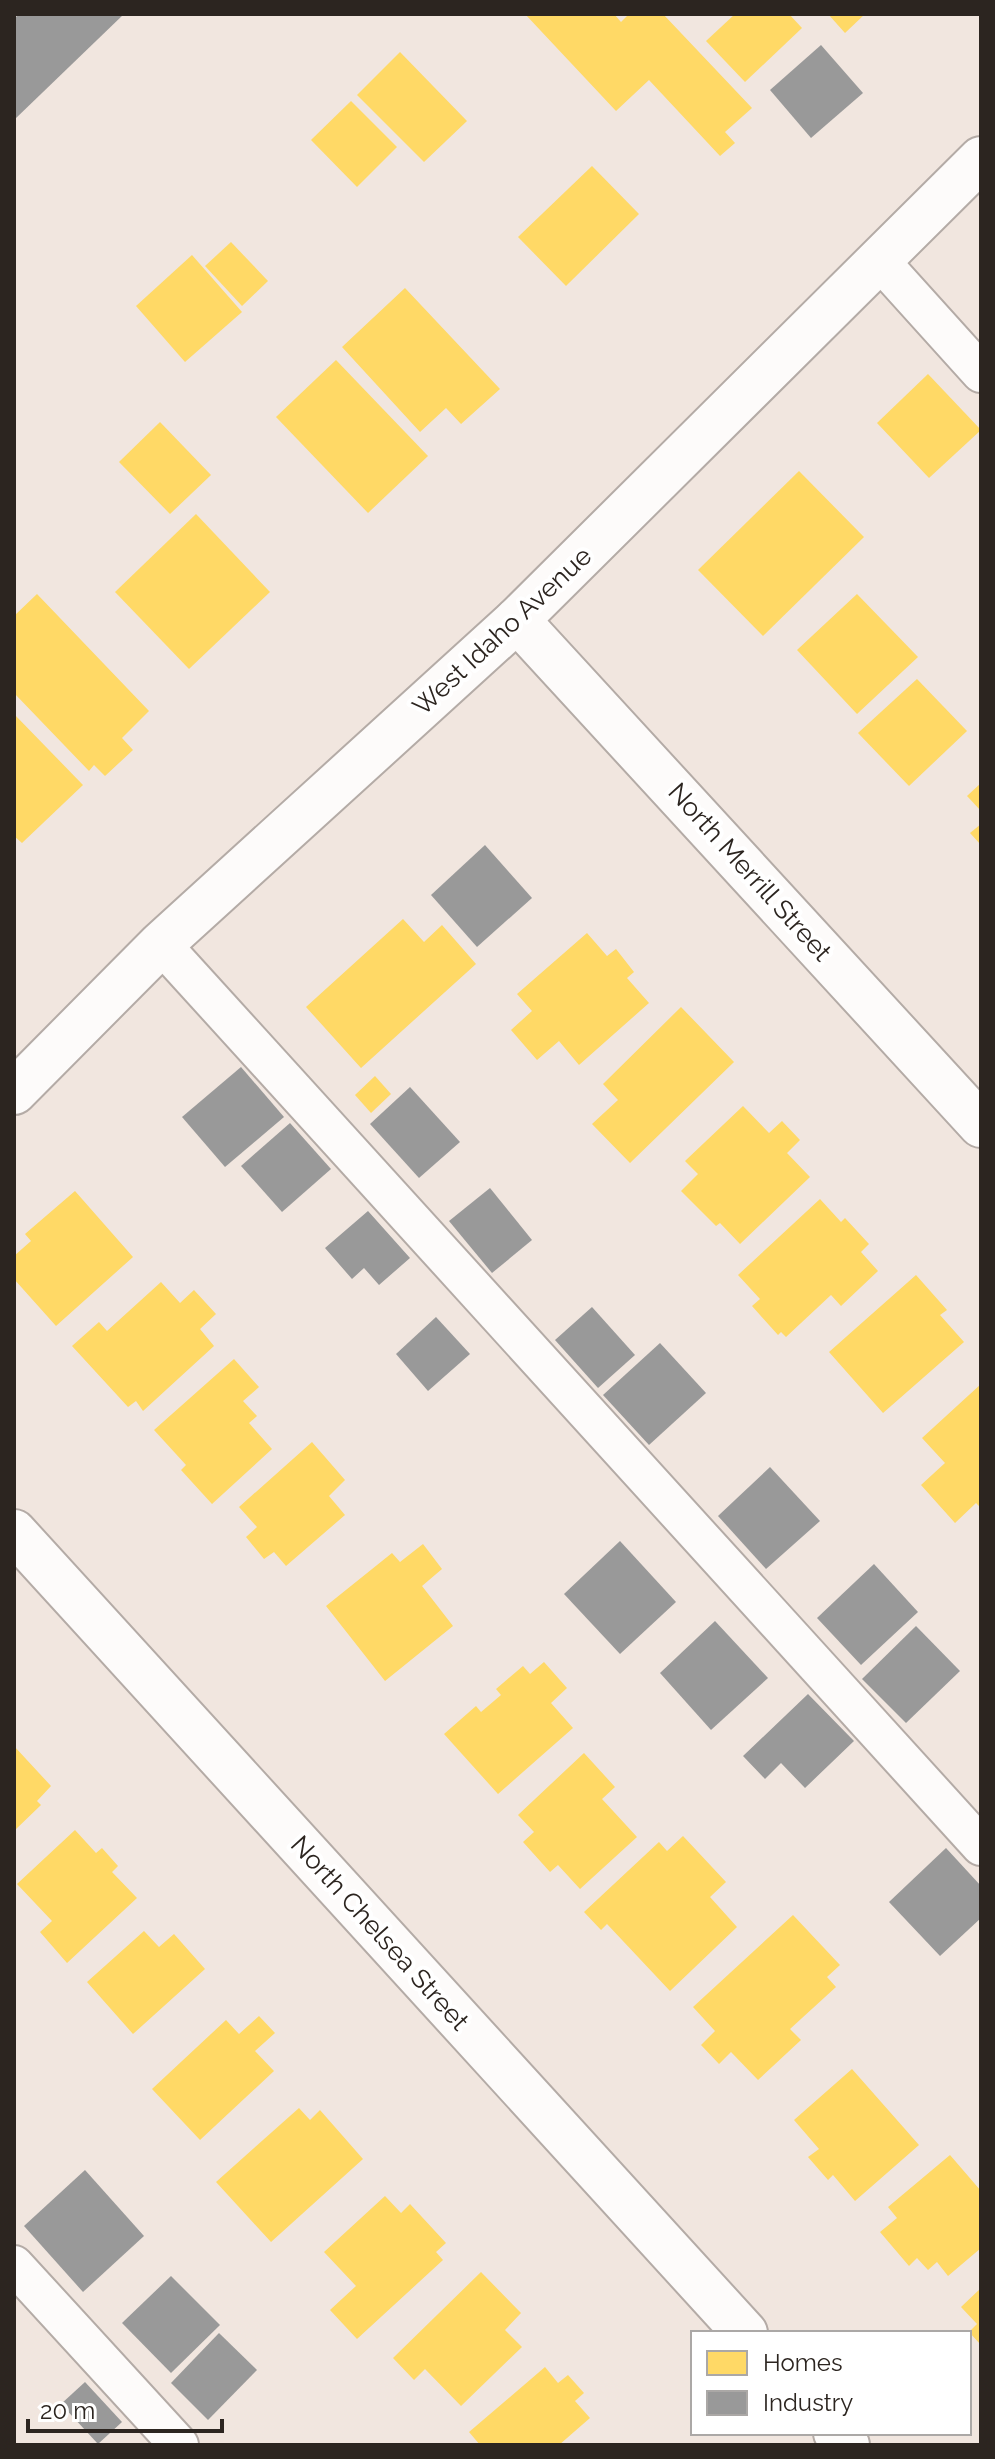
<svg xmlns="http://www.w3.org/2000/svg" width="995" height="2459" font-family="Raleway,sans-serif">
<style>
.homes{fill:#ffd966}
.industry{fill:#999}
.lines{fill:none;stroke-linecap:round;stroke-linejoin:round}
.service-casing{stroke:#b4aba6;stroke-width:42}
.minor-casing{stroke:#b4aba6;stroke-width:48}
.service{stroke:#fdfbfa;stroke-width:38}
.minor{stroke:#fdfbfa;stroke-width:44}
.labels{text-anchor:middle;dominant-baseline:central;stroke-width:8;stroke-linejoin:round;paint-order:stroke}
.street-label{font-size:26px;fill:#2c2520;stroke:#fff}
</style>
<rect width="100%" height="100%" fill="#f1e6df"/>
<!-- homes -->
<g class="homes">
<path d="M525,14H614L621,22L629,14H663L752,108L725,132L735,143L720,156L649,80L616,111Z"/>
<path d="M735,14H789L802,28L745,82L706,41Z"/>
<path d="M828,14H865L845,33Z"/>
<path d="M400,52L467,121L424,162L357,95Z"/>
<path d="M351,101L397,147L357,187L311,140Z"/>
<path d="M592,166L639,214L566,286L518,237Z"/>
<path d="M231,242L268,281L242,306L205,266Z"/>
<path d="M192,255L242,312L185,362L136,306Z"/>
<path d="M405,288L500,389L461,424L446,408L420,432L342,347Z"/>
<path d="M336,360L428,456L368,513L276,417Z"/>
<path d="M928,374L981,430L929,478L877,423Z"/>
<path d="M160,422L211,475L170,514L119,462Z"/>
<path d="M799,471L864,537L763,636L698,570Z"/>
<path d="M196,514L270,592L189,669L115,592Z"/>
<path d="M37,594L149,711L122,738L133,750L105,776L94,765L89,771L14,693V616Z"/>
<path d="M857,594L918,657L857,714L797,650Z"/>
<path d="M917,679L967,731L909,786L858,733Z"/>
<path d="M14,714L83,785L22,843L14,836Z"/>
<path d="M981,783V811L967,796Z"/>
<path d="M981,824V845L970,833Z"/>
<path d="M403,919L424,942L442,925L476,964L361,1068L306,1007Z"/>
<path d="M587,933L607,956L616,949L634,972L627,978L649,1003L579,1065L559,1041L537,1060L511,1030L532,1011L517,994Z"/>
<path d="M681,1007L734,1062L630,1163L592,1124L618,1100L603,1084Z"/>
<path d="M375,1076L391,1094L371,1113L355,1095Z"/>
<path d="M743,1106L769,1133L782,1121L800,1140L787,1153L810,1177L740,1244L720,1223L716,1226L681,1191L698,1174L685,1161Z"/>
<path d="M75,1191L133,1257L56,1326L14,1279V1256L31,1241L25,1234Z"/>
<path d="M820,1199L841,1222L845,1218L869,1244L861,1252L878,1271L841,1306L831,1295L786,1337L781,1332L778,1335L752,1306L760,1299L738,1275Z"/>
<path d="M916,1275L947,1310L940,1315L964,1342L883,1413L829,1352Z"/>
<path d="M161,1282L180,1303L194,1290L216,1314L200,1329L214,1346L143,1411L136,1401L128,1407L72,1346L99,1322L107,1331Z"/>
<path d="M234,1359L259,1387L243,1401L257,1416L249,1423L272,1449L212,1504L181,1470L186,1465L154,1430Z"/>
<path d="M981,1384V1508L976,1503L955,1523L921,1485L945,1463L922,1438Z"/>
<path d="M312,1442L345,1480L329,1496L345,1515L286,1566L274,1552L264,1559L246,1537L257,1527L239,1507Z"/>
<path d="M423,1544L442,1569L422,1586L453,1626L385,1681L326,1606L392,1553L400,1562Z"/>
<path d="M544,1662L567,1688L551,1703L573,1728L498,1794L444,1734L476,1706L481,1712L501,1695L496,1689L523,1666L530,1674Z"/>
<path d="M14,1746L51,1786L37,1801L41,1805L14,1831Z"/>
<path d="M584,1753L615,1787L602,1799L637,1837L580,1889L558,1865L550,1872L523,1842L534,1832L518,1815Z"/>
<path d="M75,1830L96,1853L102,1848L118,1866L112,1872L137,1898L67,1963L40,1932L52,1921L17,1884Z"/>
<path d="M683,1836L726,1882L710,1897L737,1927L670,1991L607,1924L601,1930L584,1912L659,1842L667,1851Z"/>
<path d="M793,1915L840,1965L827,1977L836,1987L790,2029L801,2040L758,2080L731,2052L719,2064L701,2045L715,2031L693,2007Z"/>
<path d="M144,1931L159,1947L174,1934L205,1969L133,2034L87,1982Z"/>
<path d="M259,2016L275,2033L255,2051L274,2071L200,2140L152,2089L226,2020L239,2034Z"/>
<path d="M852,2069L919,2145L855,2201L833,2175L828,2180L808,2157L819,2149L794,2120Z"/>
<path d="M299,2108L310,2120L320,2110L363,2159L271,2242L216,2182Z"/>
<path d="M950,2155L981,2191V2248L948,2276L937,2262L928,2270L917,2258L909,2266L880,2232L897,2218L888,2207Z"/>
<path d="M385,2196L401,2213L410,2204L446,2243L436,2252L443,2260L357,2339L330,2310L356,2286L324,2252Z"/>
<path d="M481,2272L521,2313L505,2330L522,2347L461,2406L425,2369L414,2380L393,2358Z"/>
<path d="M981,2288V2345L969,2332L977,2324L961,2307Z"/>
<path d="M545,2367L558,2383L568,2375L584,2393L575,2401L590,2418L559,2445H480L469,2432Z"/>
</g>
<!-- industry -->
<g class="industry">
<path d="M19,14H124L14,120V19Z"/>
<path d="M821,45L863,93L811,138L770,90Z"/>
<path d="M485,845L532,898L477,947L431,895Z"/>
<path d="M241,1067L284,1117L225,1167L182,1117Z"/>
<path d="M410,1087L460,1142L419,1178L370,1124Z"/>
<path d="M290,1123L331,1169L282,1212L241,1166Z"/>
<path d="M490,1188L532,1240L492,1273L449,1221Z"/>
<path d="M368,1211L410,1258L379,1285L364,1268L352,1279L325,1248Z"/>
<path d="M592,1307L635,1355L598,1388L555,1340Z"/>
<path d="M436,1317L470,1354L428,1391L396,1354Z"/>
<path d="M660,1343L706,1393L649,1445L603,1395Z"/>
<path d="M770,1467L820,1521L766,1569L718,1516Z"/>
<path d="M620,1541L676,1602L620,1654L564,1594Z"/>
<path d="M874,1564L918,1612L861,1665L817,1618Z"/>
<path d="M715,1621L768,1678L711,1730L660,1673Z"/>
<path d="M916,1626L960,1671L906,1723L862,1679Z"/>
<path d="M808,1694L854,1741L805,1788L781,1763L765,1779L743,1756Z"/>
<path d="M946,1848L981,1886V1918L940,1956L889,1902Z"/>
<path d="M85,2170L144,2236L83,2292L24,2226Z"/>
<path d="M171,2276L220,2325L171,2373L122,2323Z"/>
<path d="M219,2333L257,2370L208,2420L171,2383Z"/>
<path d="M85,2382L122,2422L98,2444L61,2404Z"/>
</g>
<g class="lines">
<defs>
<g id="service">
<path d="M879,260L981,373"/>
<path d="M161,944L981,1846"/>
<path d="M14,2265L179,2445"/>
</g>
<g id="minor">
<path d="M517,620L981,1125"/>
<path d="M14,1092L161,944L517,620L981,159"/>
<path d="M14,1532L745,2333"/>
<path d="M836,2433L847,2445"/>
</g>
</defs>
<!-- service casing -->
<use href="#service" class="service-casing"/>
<!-- minor casing -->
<use href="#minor" class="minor-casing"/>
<!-- service -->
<use href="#service" class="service"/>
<!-- minor -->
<use href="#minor" class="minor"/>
</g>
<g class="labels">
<!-- street labels -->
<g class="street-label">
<text transform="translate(502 631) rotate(-43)">West Idaho Avenue</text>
<text transform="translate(750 872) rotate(48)">North Merrill Street</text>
<text transform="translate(380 1933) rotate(48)">North Chelsea Street</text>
</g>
</g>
<!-- border -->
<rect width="995" height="2459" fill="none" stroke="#2c2520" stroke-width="32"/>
<!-- legend -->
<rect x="691" y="2331" width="280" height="104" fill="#ffffff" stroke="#aba8a6" stroke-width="2"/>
<rect x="707" y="2351" width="40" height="24" fill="#ffd966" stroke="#aba8a6" stroke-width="2"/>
<text x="763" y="2371" font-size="24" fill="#2c2520">Homes</text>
<rect x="707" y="2391" width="40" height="24" fill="#999999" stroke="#aba8a6" stroke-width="2"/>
<text x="763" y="2411" font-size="24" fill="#2c2520">Industry</text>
<!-- scale -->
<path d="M28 2419v12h194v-12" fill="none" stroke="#2c2520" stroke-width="4"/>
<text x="40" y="2419" font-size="24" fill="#2c2520" stroke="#ffffff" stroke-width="6" paint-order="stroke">20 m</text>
</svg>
